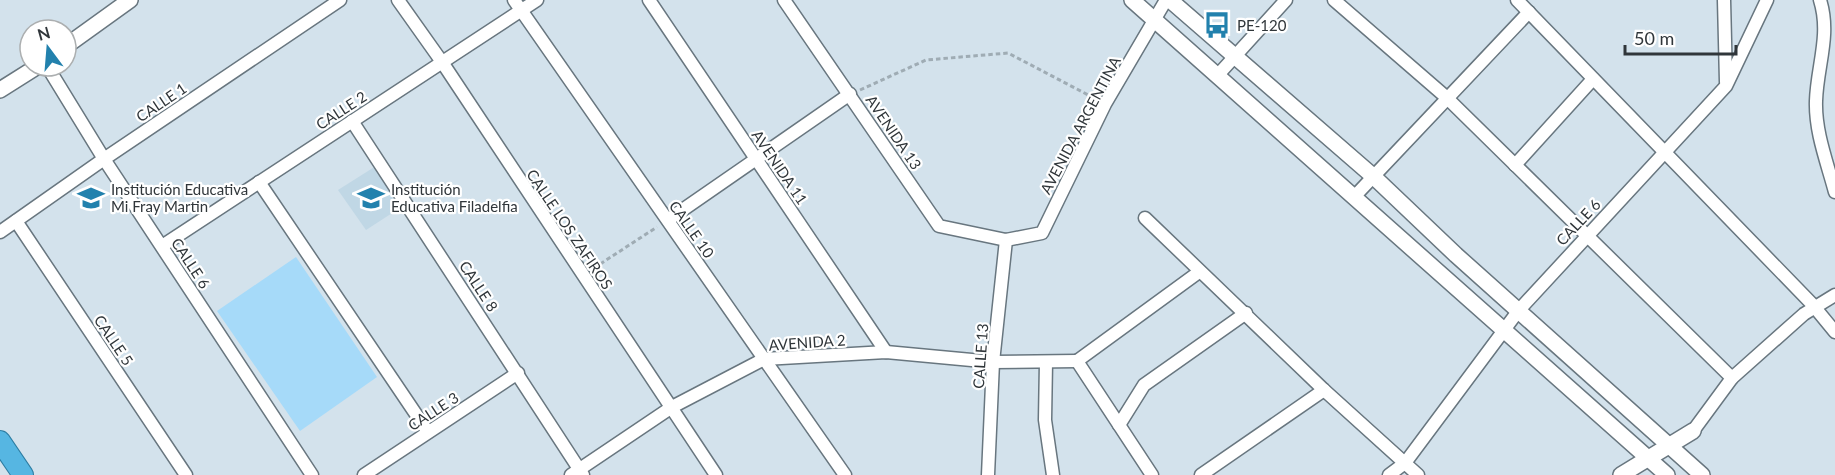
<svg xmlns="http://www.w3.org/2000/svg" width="1835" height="475" font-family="Lato,sans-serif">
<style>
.built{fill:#c0d7e5}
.green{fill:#a6daf9}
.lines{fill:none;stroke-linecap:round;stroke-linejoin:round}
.minor-casing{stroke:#68767f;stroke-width:15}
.tertiary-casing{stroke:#68767f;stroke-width:18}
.trunk-casing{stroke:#2d7da2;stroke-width:22}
.path{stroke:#9facb4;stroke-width:3;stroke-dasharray:4.5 3;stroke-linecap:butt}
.minor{stroke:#fff;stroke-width:12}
.tertiary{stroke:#fff;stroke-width:15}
.trunk{stroke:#56b6e2;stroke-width:20}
.labels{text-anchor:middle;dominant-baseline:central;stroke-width:4.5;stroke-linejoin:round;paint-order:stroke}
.poi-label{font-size:15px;fill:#30363a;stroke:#fff;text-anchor:start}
.street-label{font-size:15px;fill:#30363a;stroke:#fff}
</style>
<rect width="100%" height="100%" fill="#d3e2ec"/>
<!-- built -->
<path class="built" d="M376,166L403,206L366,230L338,190Z"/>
<!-- green -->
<path class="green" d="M296,257L377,377L300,431L217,311Z"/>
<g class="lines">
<defs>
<g id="minor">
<path d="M398,0L442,62L716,475"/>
<path d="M514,0L845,475"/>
<path d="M649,0L886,352"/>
<path d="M784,0L939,226L1006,240L1042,233L1105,104L1166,0"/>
<path d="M1334,0L1446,97L1732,378"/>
<path d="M1517,0L1812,304L1835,332"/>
<path d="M1724,0L1726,82"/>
<path d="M1820,0C1831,35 1817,66 1816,101C1815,132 1827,162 1835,192"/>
<path d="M47,66L104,159L312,475"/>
<path d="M1217,76L1286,0"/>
<path d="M352,121L583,475"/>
<path d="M1515,165L1593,79"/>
<path d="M259,182L428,432"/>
<path d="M1354,197L1529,12"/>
<path d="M1145,218L1324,390L1418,475"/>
<path d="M668,220L850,94"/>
<path d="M16,221L186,475"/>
<path d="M0,232L104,159L340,0"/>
<path d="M162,246L537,0"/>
<path d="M1077,361L1199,272"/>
<path d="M1077,361L1152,475"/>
<path d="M1046,362L1045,420L1053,475"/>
<path d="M1119,425L1144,385L1246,313"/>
<path d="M1693,431L1732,378L1804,314L1835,295"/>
<path d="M364,475L518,373"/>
<path d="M571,475L672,407L764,359L886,352L993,362L1077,361"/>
<path d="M988,475L993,362L1006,240"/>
<path d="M1201,475L1324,390"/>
<path d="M1389,475L1405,463L1519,310L1726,86L1767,0"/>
</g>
<g id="tertiary">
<path d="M1132,0L1667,475"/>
<path d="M1170,0L1374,177L1456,255L1702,475"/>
<path d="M66,46L130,0"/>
<path d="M0,90L38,66"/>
<path d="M1621,475L1693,431"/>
</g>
<path id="trunk" d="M0,441L23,475"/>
</defs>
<!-- minor casing -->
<use href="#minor" class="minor-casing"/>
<!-- tertiary casing -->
<use href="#tertiary" class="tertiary-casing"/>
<!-- trunk casing -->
<use href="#trunk" class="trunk-casing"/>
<!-- path -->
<g class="path">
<path d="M860,90L926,60L1008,53L1094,98"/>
<path d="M594,268L657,227"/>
</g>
<!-- minor -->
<use href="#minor" class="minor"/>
<!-- tertiary -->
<use href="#tertiary" class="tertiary"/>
<!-- trunk -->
<use href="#trunk" class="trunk"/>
</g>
<!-- icons -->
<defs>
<symbol id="bus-bare" viewBox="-9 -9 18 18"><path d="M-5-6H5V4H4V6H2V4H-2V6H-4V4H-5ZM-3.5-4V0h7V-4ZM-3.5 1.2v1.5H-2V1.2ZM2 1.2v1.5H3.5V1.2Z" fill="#2281ad" stroke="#fff" stroke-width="2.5" paint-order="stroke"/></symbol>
<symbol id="school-bare" viewBox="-9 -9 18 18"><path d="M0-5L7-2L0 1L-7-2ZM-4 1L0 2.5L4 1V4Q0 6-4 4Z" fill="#2281ad" stroke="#fff" stroke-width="2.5" paint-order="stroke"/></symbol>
</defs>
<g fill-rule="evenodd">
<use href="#bus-bare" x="1198" y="6" width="38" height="38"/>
<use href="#school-bare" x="72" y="179" width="38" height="38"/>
<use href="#school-bare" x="352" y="179" width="38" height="38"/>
</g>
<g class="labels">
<!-- poi labels -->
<g class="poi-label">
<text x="1237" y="25">PE-120</text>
<text x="111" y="189">Institución Educativa<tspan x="111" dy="17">Mi Fray Martin</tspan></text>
<text x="391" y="189">Institución<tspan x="391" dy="17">Educativa Filadelfia</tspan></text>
</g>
<!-- street labels -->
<g class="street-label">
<text transform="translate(161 102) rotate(-34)">CALLE 1</text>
<text transform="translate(341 110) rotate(-33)">CALLE 2</text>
<text transform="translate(1080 125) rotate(-62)">AVENIDA ARGENTINA</text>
<text transform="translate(894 132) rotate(56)">AVENIDA 13</text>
<text transform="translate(780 167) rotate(56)">AVENIDA 11</text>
<text transform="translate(1578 222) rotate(-47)">CALLE 6</text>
<text transform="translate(570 229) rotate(56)">CALLE LOS ZAFIROS</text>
<text transform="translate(692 229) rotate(55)">CALLE 10</text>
<text transform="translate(191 263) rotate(57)">CALLE 6</text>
<text transform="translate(479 286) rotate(57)">CALLE 8</text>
<text transform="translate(114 340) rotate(56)">CALLE 5</text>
<text transform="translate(807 342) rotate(-4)">AVENIDA 2</text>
<text transform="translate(980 356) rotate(-86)">CALLE 13</text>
<text transform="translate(433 411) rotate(-33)">CALLE 3</text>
</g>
</g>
<!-- north arrow -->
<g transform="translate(48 48) rotate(344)"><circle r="28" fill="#ffffff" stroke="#acafb0" stroke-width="1.5"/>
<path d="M0-4.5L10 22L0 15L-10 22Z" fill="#2281ad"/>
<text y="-9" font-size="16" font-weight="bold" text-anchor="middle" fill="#30363a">N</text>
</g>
<!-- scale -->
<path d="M1625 45v9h111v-9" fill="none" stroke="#30363a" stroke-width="3"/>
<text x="1634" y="45" font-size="18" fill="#30363a" stroke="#ffffff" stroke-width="4.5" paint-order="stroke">50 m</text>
</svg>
